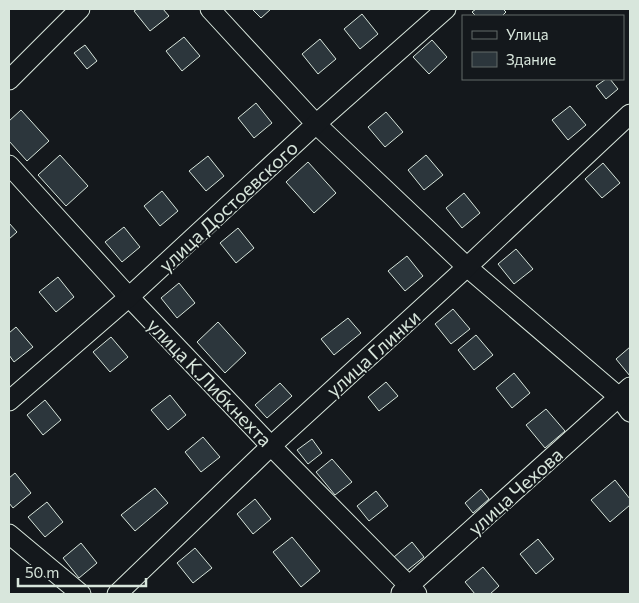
<svg xmlns="http://www.w3.org/2000/svg" width="639" height="603" font-family="Commissioner,sans-serif">
<style>
.building{fill:#2c363c;stroke:#d8e6dc}
.lines{fill:none;stroke-linecap:round;stroke-linejoin:round}
.minor-casing{stroke:#d8e6dc;stroke-width:21}
.minor{stroke:#14181c;stroke-width:19}
.labels{text-anchor:middle;dominant-baseline:central;stroke-width:4;stroke-linejoin:round;paint-order:stroke}
.street-label{font-size:19px;fill:#d8e6dc;stroke:#14181c}
</style>
<rect width="100%" height="100%" fill="#14181c"/>
<!-- building -->
<g class="building">
<path d="M137,9H163L169,16L150,31L134,11Z"/>
<path d="M252,9H271L261,18Z"/>
<path d="M476,9H503L506,12L502,16H476L472,12Z"/>
<path d="M362,14L378,34L360,49L344,29Z"/>
<path d="M184,37L200,56L182,71L166,51Z"/>
<path d="M320,39L336,59L318,74L302,54Z"/>
<path d="M432,40L447,57L429,74L413,57Z"/>
<path d="M85,45L97,61L87,69L74,53Z"/>
<path d="M606,79H610L618,89L606,99L596,86Z"/>
<path d="M256,103L272,123L254,138L238,118Z"/>
<path d="M570,106L586,125L568,140L552,120Z"/>
<path d="M21,110L49,141L27,161L9,141V121Z"/>
<path d="M386,112L403,132L385,147L368,127Z"/>
<path d="M60,155L88,186L66,206L38,175Z"/>
<path d="M426,155L443,175L424,190L408,170Z"/>
<path d="M208,156L224,176L206,191L189,171Z"/>
<path d="M308,162L336,193L314,213L286,182Z"/>
<path d="M603,163L620,183L602,198L585,179Z"/>
<path d="M162,191L178,211L160,226L144,206Z"/>
<path d="M464,193L480,213L462,228L446,208Z"/>
<path d="M9,223L17,232L9,239Z"/>
<path d="M124,227L140,247L122,262L105,242Z"/>
<path d="M238,228L254,248L236,263L220,243Z"/>
<path d="M516,249L533,269L514,284L498,264Z"/>
<path d="M407,256L423,276L405,291L388,271Z"/>
<path d="M58,277L74,297L56,312L39,292Z"/>
<path d="M179,283L195,303L177,318L161,298Z"/>
<path d="M453,309L470,329L451,344L435,324Z"/>
<path d="M348,318L361,333L334,355L321,339Z"/>
<path d="M218,322L246,353L225,373L197,342Z"/>
<path d="M16,327L33,347L14,362L9,355V333Z"/>
<path d="M476,335L493,355L474,370L458,350Z"/>
<path d="M111,337L128,357L110,372L93,352Z"/>
<path d="M630,347V376L616,359Z"/>
<path d="M514,373L530,393L512,408L496,388Z"/>
<path d="M386,382L398,396L379,411L368,397Z"/>
<path d="M280,383L292,396L267,418L255,405Z"/>
<path d="M170,395L186,415L168,430L151,410Z"/>
<path d="M45,400L61,420L43,435L27,415Z"/>
<path d="M546,409L565,431L545,448L526,425Z"/>
<path d="M203,437L220,457L201,472L185,452Z"/>
<path d="M312,439L322,453L308,464L297,450Z"/>
<path d="M332,459L352,482L335,495L316,472Z"/>
<path d="M15,473L31,493L13,508L9,503V478Z"/>
<path d="M615,480L630,499V505L610,522L591,500Z"/>
<path d="M155,488L168,503L135,531L121,515Z"/>
<path d="M481,489L489,499L473,513L465,503Z"/>
<path d="M376,491L388,506L369,521L357,506Z"/>
<path d="M255,499L271,519L253,534L237,514Z"/>
<path d="M47,502L63,522L45,537L28,517Z"/>
<path d="M292,537L320,571L301,587L273,552Z"/>
<path d="M538,539L554,559L536,574L520,554Z"/>
<path d="M412,542L424,557L405,572L394,557Z"/>
<path d="M81,543L97,563L79,578L63,558Z"/>
<path d="M195,548L212,568L193,583L177,563Z"/>
<path d="M483,567L499,586L490,594H475L465,582Z"/>
</g>
<g class="lines">
<defs>
<g id="minor">
<path d="M210,9L316,124L467,267L619,397L630,412"/>
<path d="M9,80L80,9"/>
<path d="M9,165L129,297L271,446L417,594"/>
<path d="M9,401L129,297L316,124L446,9"/>
<path d="M9,534L81,594"/>
<path d="M401,593L630,387"/>
<path d="M117,594L271,446L467,267L630,114"/>
</g>
</defs>
<!-- minor casing -->
<use href="#minor" class="minor-casing"/>
<!-- minor -->
<use href="#minor" class="minor"/>
</g>
<g class="labels">
<!-- street labels -->
<g class="street-label">
<text transform="translate(228 206) rotate(-43)">улица Достоевского</text>
<text transform="translate(373 353) rotate(-42)">улица Глинки</text>
<text transform="translate(210 382) rotate(46)">улица К.Либкнехта</text>
<text transform="translate(515 491) rotate(-42)">улица Чехова</text>
</g>
</g>
<!-- border -->
<rect width="639" height="603" fill="none" stroke="#d8e6dc" stroke-width="20"/>
<!-- legend -->
<rect x="462" y="15" width="162" height="65" fill="#14181c" stroke="#626a69"/>
<rect x="472" y="31" width="25" height="8" fill="#14181c" stroke="#626a69"/>
<text x="506" y="40" font-size="15" fill="#d8e6dc">Улица</text>
<rect x="472" y="52" width="25" height="15" fill="#2c363c" stroke="#626a69"/>
<text x="506" y="65" font-size="15" fill="#d8e6dc">Здание</text>
<!-- scale -->
<path d="M18 578v8h128v-8" fill="none" stroke="#d8e6dc" stroke-width="2.5"/>
<text x="25" y="578" font-size="15" fill="#d8e6dc" stroke="#14181c" stroke-width="4" paint-order="stroke">50 m</text>
</svg>
